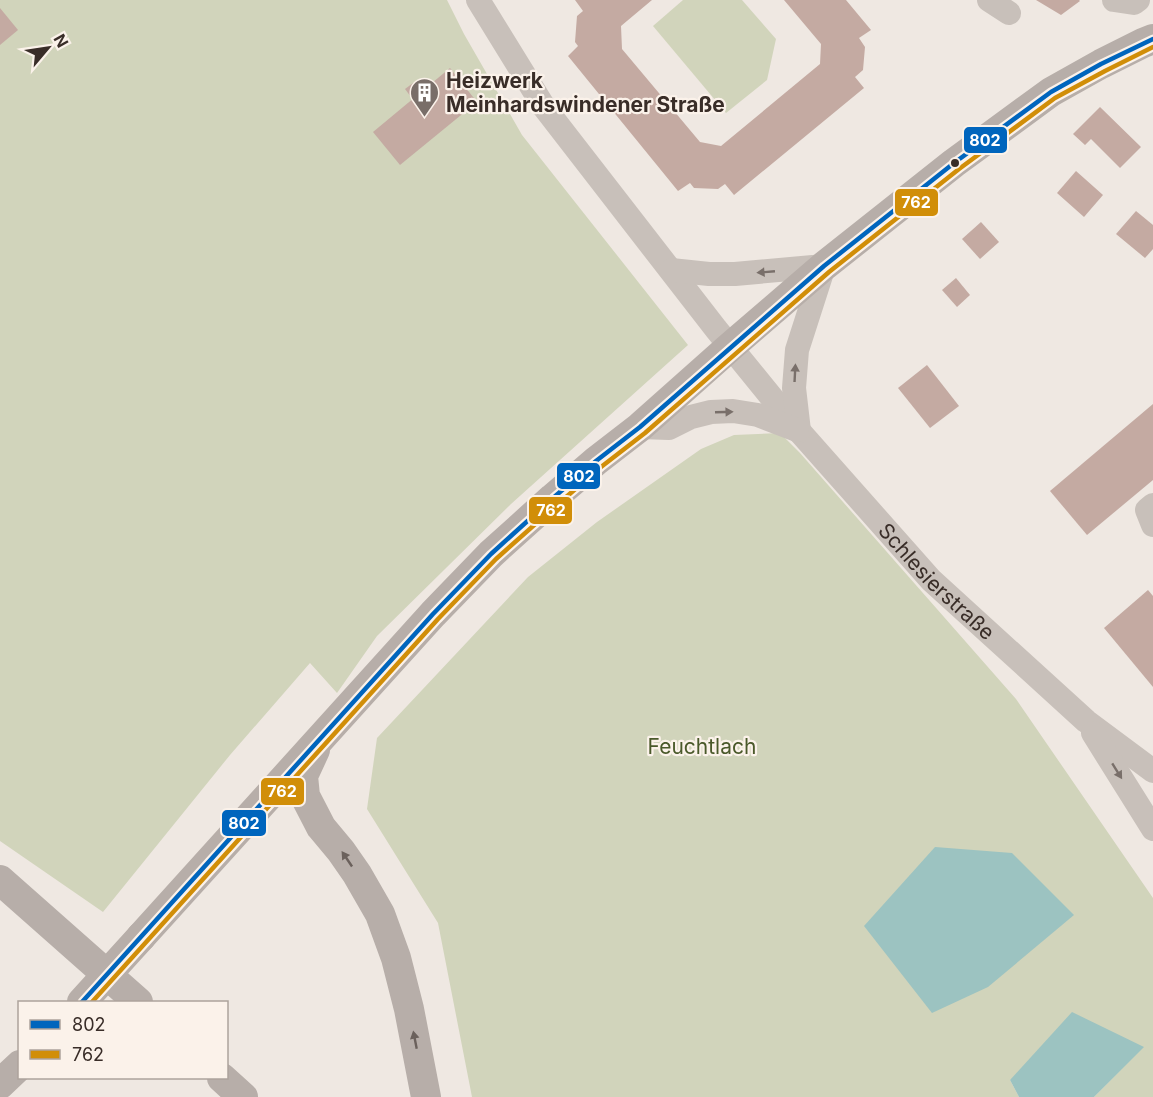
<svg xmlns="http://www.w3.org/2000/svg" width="1153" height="1097" font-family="Inter,sans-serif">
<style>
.green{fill:#d1d4bb}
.water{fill:#9cc3c1}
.building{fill:#c4aaa2}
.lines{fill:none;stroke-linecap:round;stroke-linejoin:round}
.minor{stroke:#c8c0ba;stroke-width:24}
.major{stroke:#b7aea9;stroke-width:30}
.major-bridge{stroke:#b7aea9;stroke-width:30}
.bus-1-casing{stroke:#fbf2ea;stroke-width:9}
.bus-2-casing{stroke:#fbf2ea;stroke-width:9}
.bus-1{stroke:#0065bd;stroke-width:4.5}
.bus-2{stroke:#d18e08;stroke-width:4.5}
.oneway{fill:#796f6a}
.oneway2{fill:#6b615c}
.bus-dot{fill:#392d28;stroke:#fbf2ea;stroke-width:2}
.labels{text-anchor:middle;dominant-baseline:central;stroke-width:4.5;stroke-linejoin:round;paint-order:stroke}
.poi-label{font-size:21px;font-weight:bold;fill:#392d28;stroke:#fbf2ea;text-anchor:start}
.street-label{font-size:21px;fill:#392d28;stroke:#fbf2ea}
.park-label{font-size:21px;fill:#4a592a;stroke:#fbf2ea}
.line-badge{stroke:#fbf2ea;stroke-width:2}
.badge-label{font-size:16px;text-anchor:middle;font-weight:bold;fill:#fff}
</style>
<rect width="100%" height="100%" fill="#efe8e2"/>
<!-- green -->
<g class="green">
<path d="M0,0H447L464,34L522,135L688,345L511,504L377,636L337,693L310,663L230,755L103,912L0,841Z"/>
<path d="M683,0H742L776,39L767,80L726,113L653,26Z"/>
<path d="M780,433L800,453L1016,699L1153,898V1097H1094L1143,1047L1010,1080L1019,1097H472L438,923L367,809L377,738L528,577L597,522L701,449L734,435Z"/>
</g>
<!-- water -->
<g class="water">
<path d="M935,847L1012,853L1074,915L988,987L932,1013L864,926Z"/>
<path d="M1072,1012L1144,1047L1094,1097H1019L1010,1080Z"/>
</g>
<!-- building -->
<g class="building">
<path d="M575,0H652L621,26L622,49L700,142L721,146L820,64L821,44L784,0H846L871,30L859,38L865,47L863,70L855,77L864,88L734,195L725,184L718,189L694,188L690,183L678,191L568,56L578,46L575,42L577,16L583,11Z"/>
<path d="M1036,0H1079L1080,1L1061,15Z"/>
<path d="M0,8L18,30L0,45Z"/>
<path d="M450,68L477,102L400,165L373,132Z"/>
<path d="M413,83L419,91L411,97L405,89Z"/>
<path d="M1100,107L1141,147L1120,168L1091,139L1085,145L1073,134Z"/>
<path d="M1076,171L1103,195L1084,217L1057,193Z"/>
<path d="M1136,211L1153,225V249L1145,258L1116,234Z"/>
<path d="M981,222L999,242L980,259L962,239Z"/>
<path d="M956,278L970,295L957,307L942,290Z"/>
<path d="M927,365L959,406L930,428L898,388Z"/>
<path d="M1153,404V480L1087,535L1050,491Z"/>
<path d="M1148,590L1153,596V687L1104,628Z"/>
</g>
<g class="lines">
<!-- minor -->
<g class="minor">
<path id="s1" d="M478,0L544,107L716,329L799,431L931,580L1086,721L1153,771"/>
<path d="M989,0L1009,13"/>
<path d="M1114,0L1134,3L1138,0"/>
<path d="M671,270L709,274H735L824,266L797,350L794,388L799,431"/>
<path d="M640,427L669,428L691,417L711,412L733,411L758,415L797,430"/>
<path d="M1153,505L1147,510L1153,525"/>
<path d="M1093,733L1153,829"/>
</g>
<!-- major -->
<g class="major">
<path d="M315,750L303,776L305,796L321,827L341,851L357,874L380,914L396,958L409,1009L426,1097"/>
<path d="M0,880L138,1002"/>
<path d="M141,937L433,614L491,554L553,498L596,461L640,427L730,347L824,266L954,163L1051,92L1101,64L1143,43L1153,39"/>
<path d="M222,1078L243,1097"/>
<path d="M0,1084L20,1065"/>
</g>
<!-- major-bridge -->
<path class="major-bridge" d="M82,1002L141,937"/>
<defs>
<path id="bus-1" d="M82,1002L433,614L491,554L553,498L596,461L640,427L824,266L954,163L1051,92L1101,64L1153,39"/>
<path id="bus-2" d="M92,1002L438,619L496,559L558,504L601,467L645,433L829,272L959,169L1055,98L1105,71L1153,47"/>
</defs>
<!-- bus-1 casing -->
<use href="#bus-1" class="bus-1-casing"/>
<!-- bus-2 casing -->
<use href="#bus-2" class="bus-2-casing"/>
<!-- bus-1 -->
<use href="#bus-1" class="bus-1"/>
<!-- bus-2 -->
<use href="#bus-2" class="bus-2"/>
</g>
<!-- one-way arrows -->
<defs><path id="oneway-solid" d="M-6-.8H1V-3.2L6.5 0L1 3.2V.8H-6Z" transform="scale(1.5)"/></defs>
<g class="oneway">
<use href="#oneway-solid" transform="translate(766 272) rotate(175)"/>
<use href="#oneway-solid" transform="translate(795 373) rotate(-87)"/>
<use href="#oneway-solid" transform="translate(724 412) rotate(-2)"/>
<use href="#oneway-solid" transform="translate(1117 771) rotate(58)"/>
</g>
<g class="oneway2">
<use href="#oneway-solid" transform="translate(347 859) rotate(-124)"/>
<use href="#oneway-solid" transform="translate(415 1040) rotate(-101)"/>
</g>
<!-- icons -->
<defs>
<symbol id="building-pin" viewBox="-11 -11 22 30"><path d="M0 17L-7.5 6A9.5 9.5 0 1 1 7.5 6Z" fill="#796e69" stroke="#fbf2ea"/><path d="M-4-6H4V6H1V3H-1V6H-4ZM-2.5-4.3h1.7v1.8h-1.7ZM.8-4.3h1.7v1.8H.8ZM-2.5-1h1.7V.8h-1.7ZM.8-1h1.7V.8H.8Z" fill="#fff"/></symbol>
</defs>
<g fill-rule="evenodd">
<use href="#building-pin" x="408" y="76" width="33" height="45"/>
</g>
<!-- markers -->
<circle class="bus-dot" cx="955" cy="163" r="5"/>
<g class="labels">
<!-- poi labels -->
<g class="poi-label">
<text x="446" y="80">Heizwerk<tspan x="446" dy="24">Meinhardswindener Straße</tspan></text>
</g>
<!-- street labels -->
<g class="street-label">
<text stroke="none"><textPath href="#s1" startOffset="742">Schlesierstraße</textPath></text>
</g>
<!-- park labels -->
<g class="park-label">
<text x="702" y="746">Feuchtlach</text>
</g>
</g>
<g class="line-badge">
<rect x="963" y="126" width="45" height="28" rx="6" fill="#0065bd"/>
<rect x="894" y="188" width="45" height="29" rx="6" fill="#d18e08"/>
<rect x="556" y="462" width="45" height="28" rx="6" fill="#0065bd"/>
<rect x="528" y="496" width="45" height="29" rx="6" fill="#d18e08"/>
<rect x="260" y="777" width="45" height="29" rx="6" fill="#d18e08"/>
<rect x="221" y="809" width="46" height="28" rx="6" fill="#0065bd"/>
</g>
<g class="badge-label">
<text x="985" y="146">802</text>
<text x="916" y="208">762</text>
<text x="579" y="482">802</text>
<text x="551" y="516">762</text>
<text x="282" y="797">762</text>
<text x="244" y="829">802</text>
</g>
<!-- legend -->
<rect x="18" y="1001" width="210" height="78" fill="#fbf2ea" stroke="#ada39c" stroke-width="1.5"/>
<rect x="30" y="1020" width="30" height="9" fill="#0065bd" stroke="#ada39c" stroke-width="1.5"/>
<text x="72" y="1031" font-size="18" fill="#392d28">802</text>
<rect x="30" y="1050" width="30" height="9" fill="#d18e08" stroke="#ada39c" stroke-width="1.5"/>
<text x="72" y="1061" font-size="18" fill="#392d28">762</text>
<!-- north arrow -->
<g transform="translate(48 48) rotate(61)" stroke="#fbf2ea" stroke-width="4.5" paint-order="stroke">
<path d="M0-4.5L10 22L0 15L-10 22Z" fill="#392d28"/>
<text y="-9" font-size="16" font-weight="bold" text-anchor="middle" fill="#392d28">N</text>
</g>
</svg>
